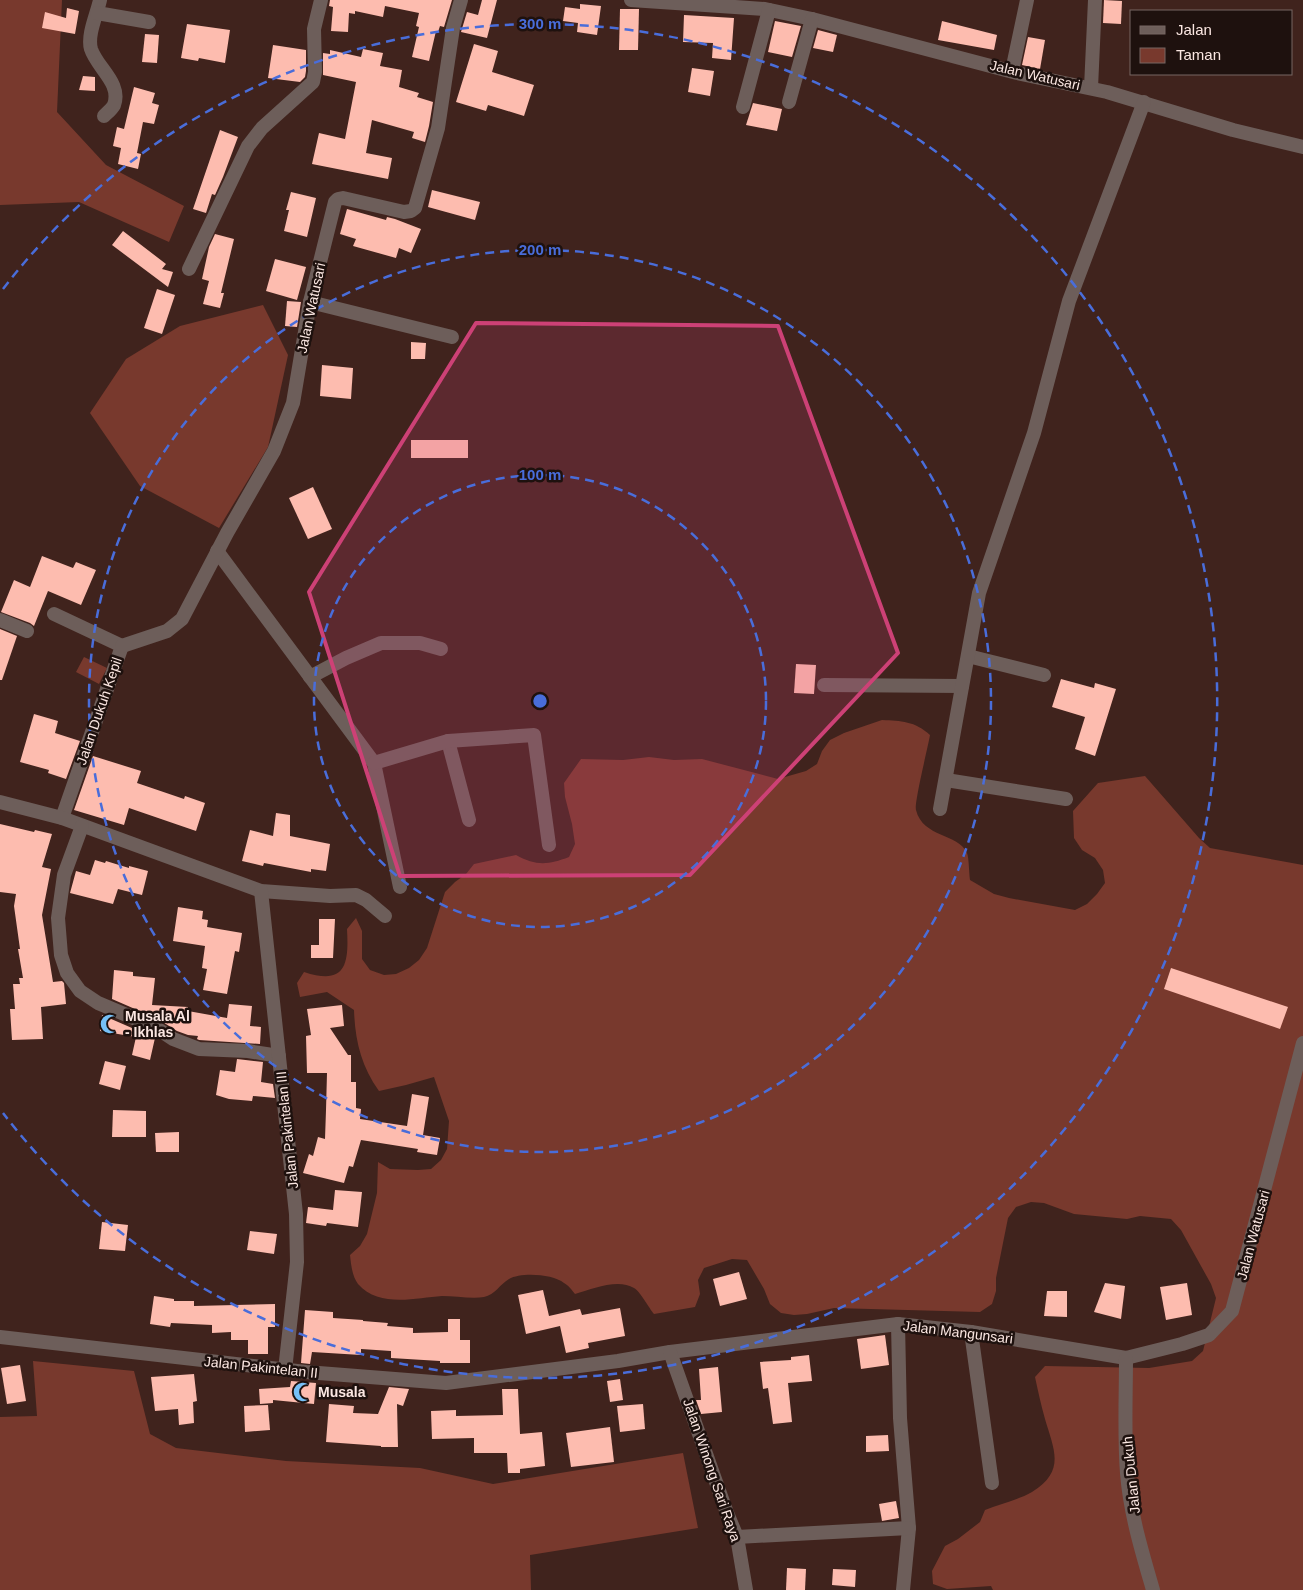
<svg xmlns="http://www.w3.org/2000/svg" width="1303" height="1590" font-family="Arial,sans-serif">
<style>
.green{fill:#78392d}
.building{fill:#fdbcaf}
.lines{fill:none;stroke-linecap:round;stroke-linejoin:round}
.minor{stroke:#6d5e5a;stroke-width:14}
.marked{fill:#cd4176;fill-opacity:0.2;stroke:#cd4176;stroke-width:4;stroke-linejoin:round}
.ring{fill:none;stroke:#496dda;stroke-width:2.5;stroke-dasharray:9 6}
.labels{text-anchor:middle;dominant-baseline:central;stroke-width:5;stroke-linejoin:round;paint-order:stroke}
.street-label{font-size:14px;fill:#fbe7e2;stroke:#1e110e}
.poi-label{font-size:14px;font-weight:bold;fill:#fbe7e2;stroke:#1e110e;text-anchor:start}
.centre{fill:#496dda;stroke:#1e110e;stroke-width:2.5}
.ring-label{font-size:15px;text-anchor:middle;font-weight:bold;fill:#496dda;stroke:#1e110e;stroke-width:5;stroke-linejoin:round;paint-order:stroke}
</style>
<rect width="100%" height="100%" fill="#40231d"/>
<!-- green -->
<g class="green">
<path d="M0,0H62L57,112L106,165L184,206L169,242L79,202L0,205Z"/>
<path d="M263,305L288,355L268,447L219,528L140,486L90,413L126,359L180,326Z"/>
<path d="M84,657L107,668L99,684L76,672Z"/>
<path d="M882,720C901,721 915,721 930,735C928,747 914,803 916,810C923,838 958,833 967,853C969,858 969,873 970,880L994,894L1009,898L1075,910L1087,904L1097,894L1105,883L1103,870L1095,858L1082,850L1074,838L1073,811L1098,783L1145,776L1199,838L1210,848L1303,865V1590H993L991,1586L947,1589L933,1584L932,1571L945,1546L958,1539L980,1522L985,1510C1000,1504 1018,1500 1032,1492C1066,1471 1054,1450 1045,1419C1041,1405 1038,1391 1035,1377L1045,1366L1149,1368L1192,1361L1203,1351L1216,1298L1211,1284L1181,1230L1171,1219L1140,1216L1127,1219L1074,1214L1044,1203L1031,1202L1016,1207L1008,1218L996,1278V1291L992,1304L980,1312L834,1308L807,1314L794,1315L781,1313L770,1304L764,1289L747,1260L732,1259L704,1268L698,1280L700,1294L695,1307L654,1314C649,1308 640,1291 634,1288C618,1278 592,1289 575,1294C572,1290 568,1285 564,1283C553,1274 521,1272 509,1279C500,1284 495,1295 484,1297C472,1299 455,1296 442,1296C415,1298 379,1308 358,1284C352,1276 351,1264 350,1255L360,1246L367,1234L377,1193L378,1162L390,1169L418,1170L431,1169L441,1160L447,1149L449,1121L434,1077L406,1085L379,1091C361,1066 355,1040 354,1010L327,992L300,997L297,983L304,972C346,986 349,964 347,929L356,918L362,931V959L370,970L384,975L396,974L409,968L419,960L427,948L445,892L455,882L466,874L474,864L516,855C536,866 548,865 569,857L575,844L572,824L565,797L564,783L581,759L623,760L649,757L674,760L702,759L778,779L806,771L817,764L822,751L830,740L844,733Z"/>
<path d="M33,1361L134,1371L150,1434L176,1448L286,1461L420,1468L493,1484L683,1453L698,1528L530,1555L531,1590H0V1417L37,1416Z"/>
</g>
<!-- building -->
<g class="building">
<path d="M330,0H452L444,27L440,26L438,32L436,31L429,61L412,57L419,27L416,26L419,13L385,6L383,17L355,11V14L349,13L348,32L331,31L333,7L329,6Z"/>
<path d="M482,0H497L487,38L461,32L467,12L478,15Z"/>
<path d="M1104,0L1122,1L1121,24L1103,23Z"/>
<path d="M580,4L601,6L597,35L577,32L578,23L563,21L565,7L580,9Z"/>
<path d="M67,8L79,11L75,34L42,28L45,12L66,18Z"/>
<path d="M620,9H639L638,50H619Z"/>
<path d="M684,15L734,18L731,60L712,58L713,43L683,42Z"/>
<path d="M775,21L801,26L792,57L768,52Z"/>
<path d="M942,21L997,35L994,50L938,40Z"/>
<path d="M187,24L230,30L225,63L199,58L198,61L181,58Z"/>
<path d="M818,30L837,35L833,52L813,48Z"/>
<path d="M145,34L159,35L157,63L142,62Z"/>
<path d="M1028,37L1045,40L1040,69L1022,65Z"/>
<path d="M474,44L498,51L492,72L534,85L524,116L488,105L486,111L456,102Z"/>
<path d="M273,45L306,50V71L305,77L300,82L268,78Z"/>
<path d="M363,49L383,53L380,66L402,70L399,87L419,93L417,97L433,102L429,126L425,142L412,138L414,132L372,120L366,153L392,158L388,179L312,164L319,133L345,139L356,82L323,75V53L330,54V50L361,57Z"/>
<path d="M692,68L714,71L710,96L688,92Z"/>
<path d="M83,76L95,77V91L79,90Z"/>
<path d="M134,87L155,93L152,103L159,105L154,124L143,122L137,153L141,154L138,169L118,164L121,148L113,146L117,127L124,129Z"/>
<path d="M753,103L782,109L777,131L746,125Z"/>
<path d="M220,130L238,137L223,177L215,195L212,194L206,213L193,209Z"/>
<path d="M432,190L480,202L475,220L428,207Z"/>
<path d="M291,192L316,198L307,237L284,231L289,210H286Z"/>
<path d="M347,209L386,220L387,217L395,219L421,229L411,253L399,248L396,258L353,246L356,239L340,234Z"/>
<path d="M123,231L166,264L162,269L173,272L168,287L112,245Z"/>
<path d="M215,234L234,239L221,293H224L220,308L203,304L209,281L202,279L209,247Z"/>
<path d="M275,259L306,267L297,300L266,291Z"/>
<path d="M157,289L175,295L162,334L144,328Z"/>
<path d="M287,301L301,302L297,327L285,326Z"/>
<path d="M411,342L426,343L425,359H411Z"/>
<path d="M322,365L353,368L351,399L320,396Z"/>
<rect x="411" y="440" width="57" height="18"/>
<path d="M313,487L332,529L308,539L289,498Z"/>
<path d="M42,556L73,568L76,562L96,570L81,605L48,591L34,626L30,623L1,612L14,580L30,587Z"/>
<path d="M0,629L17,636L2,680H0Z"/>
<path d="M796,664L816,665L814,694L794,693Z"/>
<path d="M1061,679L1094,688L1095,683L1116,689L1095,756L1075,749L1085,717L1052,707Z"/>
<path d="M34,714L58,721L55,733L80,741L66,779L48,773L49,770L20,762Z"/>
<path d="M93,756L141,771L137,783L184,799L185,796L205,803L196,831L129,808L124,825L74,810Z"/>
<path d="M276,813L290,815V836L330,844L326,871L311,869V872L264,863L263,866L242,861L250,830L273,836Z"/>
<path d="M0,824L34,832L35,830L52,834L42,867L51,869L42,915L53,982L62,981L64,983L66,1004L41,1007L43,1039L12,1040L10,1009H15L13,984H20L19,978H23L18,949H20L14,906L16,894L0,892Z"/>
<path d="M95,860L105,863L106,861L129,868V866L148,871L142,895L118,889L113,904L70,893L76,871L90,875Z"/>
<path d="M178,907L203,911L202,919L208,920L207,927L242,933L239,952L235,951L227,994L203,990L207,969L202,968L205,946L173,941Z"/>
<path d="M319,919H335L333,958H311V945H319Z"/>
<path d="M1171,968L1288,1007L1280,1029L1164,989Z"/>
<path d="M114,970L133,972V976L155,978L152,1005L188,1007V1011L227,1018L229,1004L252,1006L250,1026L261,1027L260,1044L199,1040L197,1039L198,1036L188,1035L177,1031L158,1019L112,999Z"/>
<path d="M342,1005L344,1026L330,1028L348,1055H351V1082H356V1108L361,1109L360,1119L407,1126L412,1094L429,1097L423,1135L440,1138L437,1155L417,1152L418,1149L361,1140L353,1167L349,1166L344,1183L303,1173L309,1154L313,1156L318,1137L325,1139L326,1110L327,1073H307L306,1036L311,1035L307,1009Z"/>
<path d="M102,1015L155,1038L150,1060L132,1055L136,1037L100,1031Z"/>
<path d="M237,1059L263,1062L261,1082L273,1084L275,1098L253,1096L252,1101L229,1099L216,1095L220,1070L235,1072Z"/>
<path d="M105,1061L126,1066L120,1090L99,1084Z"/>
<path d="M113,1110L146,1111V1137H112Z"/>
<path d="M179,1132V1152H156L155,1133Z"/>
<path d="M335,1190L362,1192L358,1227L327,1223L326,1226L306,1223L308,1207L333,1210Z"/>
<path d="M102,1222L128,1225L125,1251L99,1249Z"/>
<path d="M250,1231L277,1234L274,1254L247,1250Z"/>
<path d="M739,1272L747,1299L720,1306L713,1279Z"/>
<path d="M1105,1283L1125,1286L1121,1319L1094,1312Z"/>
<path d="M1187,1283L1192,1315L1166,1320L1160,1287Z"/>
<path d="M543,1290L549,1316L580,1309L582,1315L620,1308L625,1336L588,1343L589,1348L566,1353L560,1326L526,1334L518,1295Z"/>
<path d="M1047,1291H1067V1317L1044,1316Z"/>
<path d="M154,1296L174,1299V1301H194V1306L275,1304V1327H268V1354H248V1340H231V1332L212,1333V1325L171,1323L170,1327L150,1324Z"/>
<path d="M305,1310L333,1312V1318L363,1320V1321L388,1323L387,1326L413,1328V1333L448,1332V1319H460V1340H470V1363H440V1361L391,1358V1351L361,1349V1355L312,1352L310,1364L301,1363Z"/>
<path d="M885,1335L889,1365L861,1369L857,1339Z"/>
<path d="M809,1355L812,1381L788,1383L792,1422L773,1424L768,1388L763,1389L760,1362L791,1360V1357Z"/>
<path d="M20,1365L26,1401L7,1404L1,1368Z"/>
<path d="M718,1367L722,1412L701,1414L696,1400H701L699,1369Z"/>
<path d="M194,1374L197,1401L193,1402L194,1423L179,1425L178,1409L155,1411L151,1377Z"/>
<path d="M620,1379L623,1400L610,1402L607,1381Z"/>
<path d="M291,1381L316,1383L314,1404L273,1400V1403L260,1404L259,1389L290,1387Z"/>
<path d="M389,1387L409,1389L403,1406L397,1404L398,1447H381V1446L326,1442L329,1404L354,1406L353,1413L378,1414Z"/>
<path d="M502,1389H518L520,1434L542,1432L545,1466L520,1469V1473H508L507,1453H474V1438L432,1439L431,1411L456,1410V1416L503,1415Z"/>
<path d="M643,1404L645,1429L620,1432L617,1406Z"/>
<path d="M268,1405L270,1430L245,1432L244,1406Z"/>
<path d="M610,1427L614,1462L571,1467L566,1433Z"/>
<path d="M888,1435L889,1451L866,1452V1436Z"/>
<path d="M896,1501L899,1518L882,1521L879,1504Z"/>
<path d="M787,1568L806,1569L805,1590H786Z"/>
<path d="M833,1569L856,1570L855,1587L832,1585Z"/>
</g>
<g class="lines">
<!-- minor -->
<g class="minor">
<path d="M100,0C97,14 87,35 91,49C97,68 122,83 114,105C112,109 107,113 104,116"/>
<path d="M631,0L765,9L812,19L1017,73L1107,92L1233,130L1303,147"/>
<path d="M97,13L149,22"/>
<path d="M1012,71L1027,0"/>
<path d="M1091,88L1095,0"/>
<path d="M789,102L812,19"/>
<path d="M743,107L769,10"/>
<path d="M189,269L248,146L262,128L313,82L315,72L314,29L321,0"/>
<path d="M310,302L452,337"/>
<path d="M217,551L374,763L400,887"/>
<path d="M54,614L122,646L62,818"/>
<path d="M0,620L27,631"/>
<path d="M122,646L167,631L182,619L227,533L274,451L293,403L310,302L335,202L338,199L343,198L404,212L411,211L415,208L438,128L453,28L461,0"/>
<path d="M968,656L1044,675"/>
<path d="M310,677L346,658L381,643H420L441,649"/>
<path d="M824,685L962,686"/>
<path d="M448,741L469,820"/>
<path d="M374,763L448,741L534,735L549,845"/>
<path d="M946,780L1066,799"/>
<path d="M0,802L62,818L261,891L330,896L356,895L366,900L385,916"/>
<path d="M940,809L979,593L1034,433L1069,301L1144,102"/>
<path d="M82,826L64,875L58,918L61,955L67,973L80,991L98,1003L155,1027L173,1039L199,1049L248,1051L279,1056"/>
<path d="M261,891L296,1214L297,1262L285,1370"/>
<path d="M898,1324L900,1418L909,1528L903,1590"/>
<path d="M971,1332L992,1483"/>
<path d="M0,1337L306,1372L446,1383L618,1361L670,1352L898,1324L971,1332L1126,1358L1182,1344L1209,1335L1232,1311L1303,1043"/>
<path d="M670,1352L727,1513L737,1537L746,1590"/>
<path d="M1126,1358C1126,1396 1124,1435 1127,1473C1130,1513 1142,1552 1153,1590"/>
<path d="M737,1537L909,1528"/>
</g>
</g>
<!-- marked area -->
<path class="marked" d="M476,323L778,326L898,653L690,875L400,876L309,592Z"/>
<!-- distance rings -->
<g class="ring">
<circle cx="540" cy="701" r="226"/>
<circle cx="540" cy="701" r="451"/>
<path d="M3 289A677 677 0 1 1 3 1113"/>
</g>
<!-- icons -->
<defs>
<symbol id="mosque-bare" viewBox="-9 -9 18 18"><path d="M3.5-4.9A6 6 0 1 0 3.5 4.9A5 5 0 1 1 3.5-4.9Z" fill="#76c0f7" stroke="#1e110e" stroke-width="2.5" paint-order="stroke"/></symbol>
</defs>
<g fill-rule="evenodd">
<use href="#mosque-bare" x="96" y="1010" width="28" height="28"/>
<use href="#mosque-bare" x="289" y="1378" width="28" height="28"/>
</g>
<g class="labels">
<!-- street labels -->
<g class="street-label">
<text transform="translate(1035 75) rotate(13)">Jalan Watusari</text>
<text transform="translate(311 308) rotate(-78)">Jalan Watusari</text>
<text transform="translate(99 711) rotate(-71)">Jalan Dukuh Kepil</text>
<text transform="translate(287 1130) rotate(-96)">Jalan Pakintelan III</text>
<text transform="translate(1253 1235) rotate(-75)">Jalan Watusari</text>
<text transform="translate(958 1332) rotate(7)">Jalan Mangunsari</text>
<text transform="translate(261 1367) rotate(6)">Jalan Pakintelan II</text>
<text transform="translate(712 1470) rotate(71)">Jalan Winong Sari Raya</text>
<text transform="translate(1131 1475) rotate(-96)">Jalan Dukuh</text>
</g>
<!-- poi labels -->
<g class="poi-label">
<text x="125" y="1016">Musala Al<tspan x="125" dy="16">- Ikhlas</tspan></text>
<text x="318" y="1392">Musala</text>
</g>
</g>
<circle cx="540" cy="701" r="8" class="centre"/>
<g class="ring-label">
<text x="540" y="29">300 m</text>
<text x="540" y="255">200 m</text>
<text x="540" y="480">100 m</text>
</g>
<!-- legend -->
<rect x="1130" y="10" width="162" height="65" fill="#1e110e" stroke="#766763"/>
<rect x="1140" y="26" width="25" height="8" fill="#6d5e5a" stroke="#766763"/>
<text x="1176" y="35" font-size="15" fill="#fbe7e2">Jalan</text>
<rect x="1140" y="48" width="25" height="15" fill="#78392d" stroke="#766763"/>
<text x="1176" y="60" font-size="15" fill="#fbe7e2">Taman</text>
</svg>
